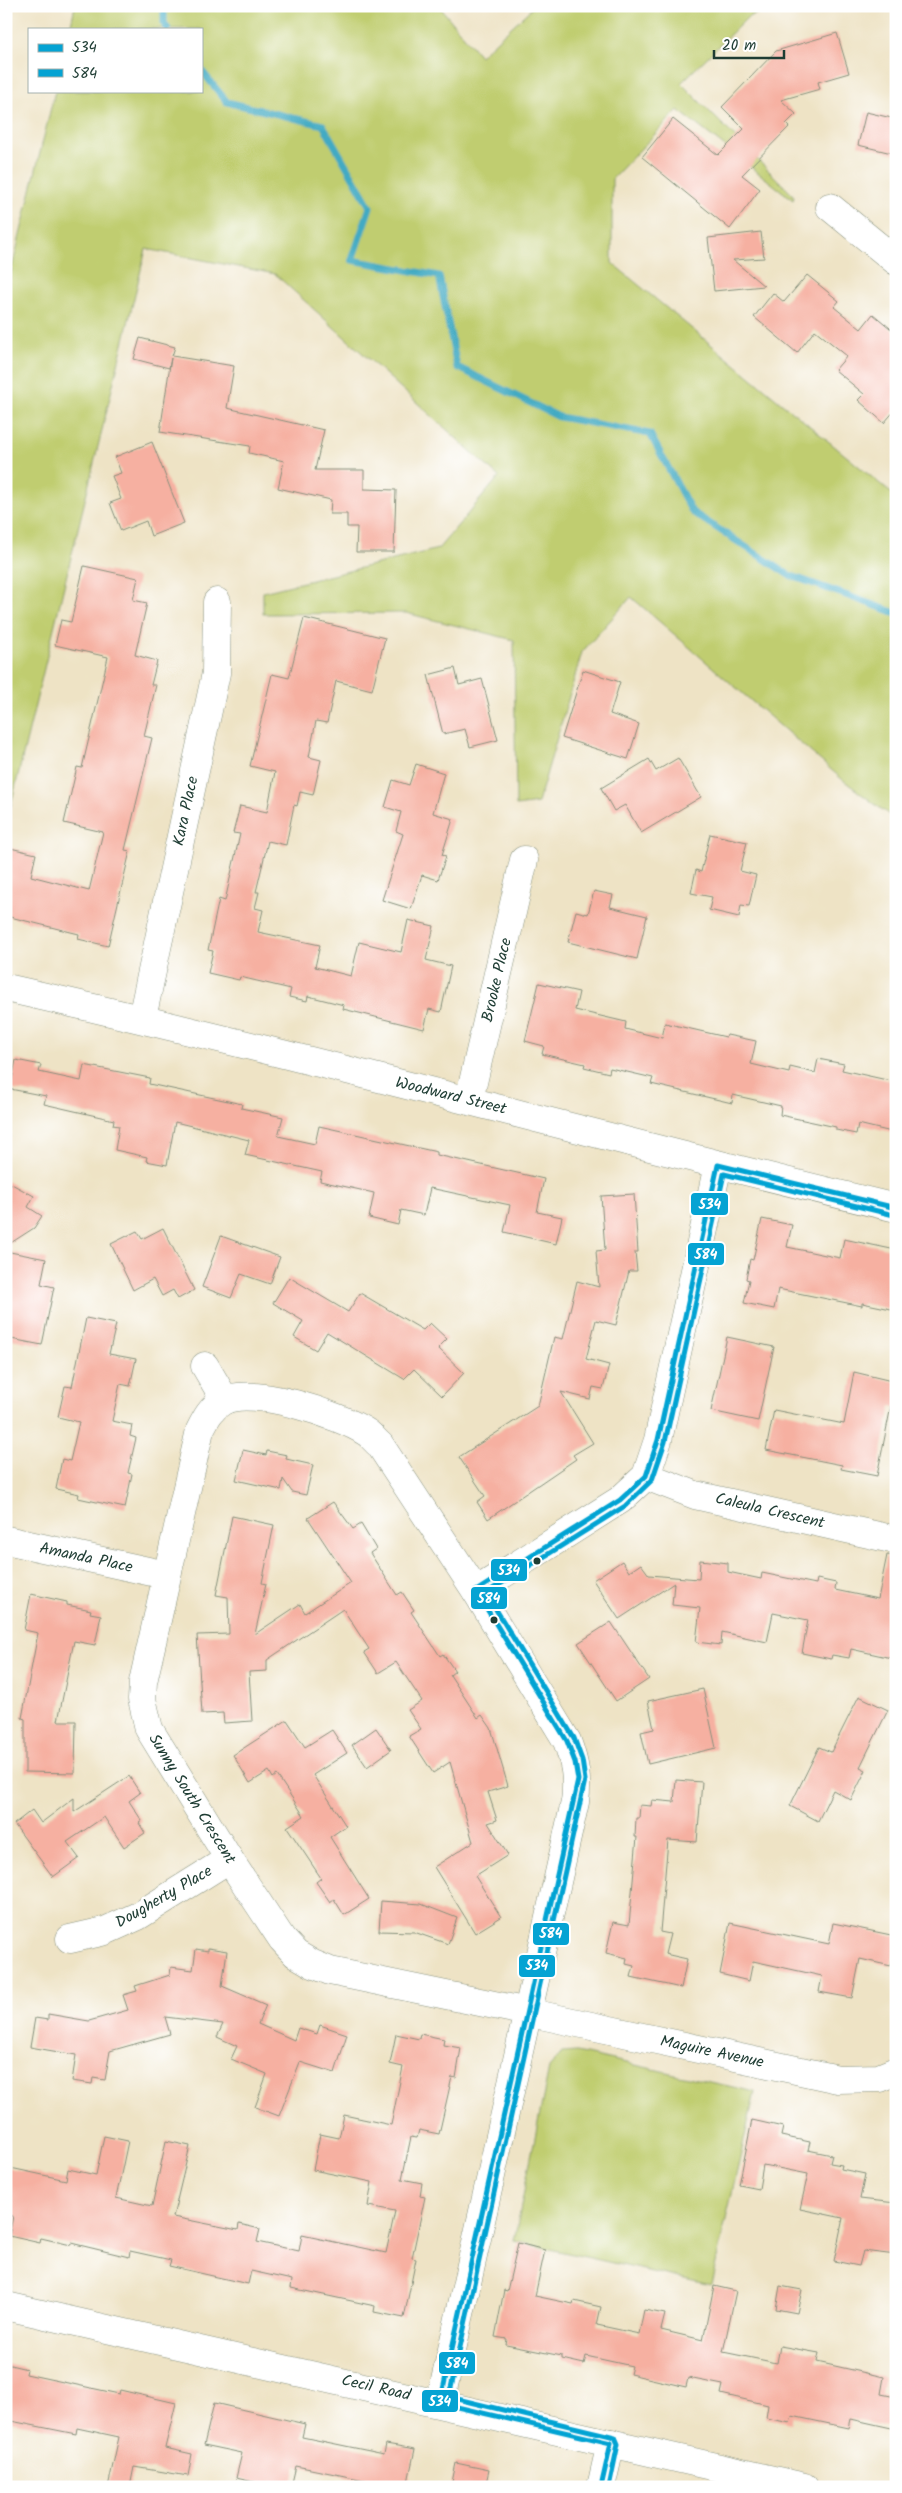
<svg xmlns="http://www.w3.org/2000/svg" width="902" height="2493" font-family="Kalam,sans-serif">
<style>
.green{fill:#c0cd6f;stroke:#708552}
.lines{fill:none;stroke-linecap:round;stroke-linejoin:round}
.stream{stroke:#43aac3;stroke-width:7}
.building{fill:#f6b0a1}
.minor-casing{stroke:#86907c;stroke-width:29}
.minor{stroke:#fff;stroke-width:28}
.bus-1-casing{stroke:#fff;stroke-width:9}
.bus-2-casing{stroke:#fff;stroke-width:9}
.bus-1{stroke:#05a3d3;stroke-width:5}
.bus-2{stroke:#05a3d3;stroke-width:5}
.bus-dot{fill:#1f3d34;stroke:#fff;stroke-width:2}
.labels{text-anchor:middle;dominant-baseline:central;stroke-width:5;stroke-linejoin:round;paint-order:stroke}
.street-label{font-size:16px;fill:#1f3d34;stroke:#fff}
.line-badge{stroke:#fff;stroke-width:2}
.badge-label{font-size:14px;text-anchor:middle;font-weight:bold;fill:#fff}
</style>
<rect width="100%" height="100%" fill="#fff"/>
<filter id="ink" filterUnits="userSpaceOnUse"><feTurbulence type="fractalNoise" baseFrequency=".02" numOctaves="2"/><feDisplacementMap in="SourceGraphic" scale="10" xChannelSelector="R" yChannelSelector="G"/><feConvolveMatrix kernelMatrix="1 2 1 2 8 2 1 2 1" color-interpolation-filters="sRGB"/></filter>
<filter id="wash" filterUnits="userSpaceOnUse"><feTurbulence type="fractalNoise" baseFrequency=".0096" numOctaves="4" result="noise"/><feDisplacementMap in="SourceGraphic" scale="20" xChannelSelector="R" yChannelSelector="G"/><feGaussianBlur stdDeviation="1.12" result="paint"/><feColorMatrix in="noise" values="0 0 0 0 0 0 0 0 0 0 0 0 0 0 0 0 0 1.4 0 .05"/><feComposite in="paint" operator="in"/></filter>
<g filter="url(#wash)">
<rect width="100%" height="100%" fill="#eee3c5"/>
<!-- green -->
<g class="green">
<path d="M75,6H439L480,56L534,6H775L748,17L681,83L794,196L793,200L678,110L612,179V263L896,497V820L843,780L631,597L582,652L538,803L516,806L514,640L406,613L263,614V592L438,549L499,477L275,274L146,249L6,825V293L55,91H201V29H70Z"/>
<path d="M577,2052L755,2092L711,2285L514,2241L549,2068L562,2053Z"/>
</g>
<g class="lines">
<!-- stream -->
<g class="stream">
<path d="M164,6V24L168,29"/>
<path d="M201,70L227,102L323,125L370,207L352,260L439,276L457,367L559,417L650,434L692,512L789,575L896,613"/>
</g>
</g>
<g id="blocks">
<!-- building -->
<g class="building">
<path d="M837,33L849,73L818,82L820,89L781,100L796,114L786,124L789,127L742,175L760,189L730,229L642,157L673,119L718,155L744,129L722,107L776,51Z"/>
<path d="M866,112L896,119V154L858,145Z"/>
<path d="M761,232L764,258L733,260L764,286L714,291L708,238Z"/>
<path d="M807,275L839,301L834,307L861,329L873,314L896,333V409L884,423L858,400L864,394L835,370L847,356L815,330L797,353L754,317L773,293L784,302Z"/>
<path d="M140,338L175,347L172,356L234,366L227,408L324,430L315,470H364V489L396,490L394,552H356L357,527H347V514H330L331,500L278,488L284,461L249,453L250,446L160,432L171,358L169,368L134,359Z"/>
<path d="M152,442L184,523L151,536L146,521L121,531L110,503L121,499L112,476L121,473L115,457Z"/>
<path d="M84,566L138,578L133,600L147,603L135,655L157,661L151,685H156L144,736L152,738L125,850L130,851L108,946L78,939L79,934L6,916V847L36,854L31,876L89,891L103,832L64,823L77,767L82,768L108,657L55,645L61,620L71,622Z"/>
<path d="M304,618L385,638L372,690L336,681L327,723L316,721L309,757L321,760L313,795L300,792L297,806L294,805L286,845L268,841L256,892H259L255,908L263,910L258,932L320,945L315,967L351,976L359,942L401,952L408,920L434,926L426,960L451,966L441,1012L429,1009L424,1029L343,1009L344,1005L308,996L307,1001L289,997L291,989L240,977L239,980L208,973L213,951L208,950L219,899L225,901L240,834L233,833L240,806L267,812L275,772L250,766L272,674L289,678Z"/>
<path d="M455,668L459,685L482,679L498,740L470,747L465,729L443,734L428,675Z"/>
<path d="M583,670L620,682L610,714L639,724L628,759L562,738Z"/>
<path d="M678,758L701,797L641,833L625,805L614,811L601,788L649,759L656,771Z"/>
<path d="M416,764L444,773L433,813L453,819L442,855L446,856L438,880L422,875L411,909L382,900L403,834L396,831L401,812L385,807L393,780L409,785Z"/>
<path d="M710,834L747,842L740,871L756,875L749,906L741,905L739,917L709,910L712,897L691,893L696,870L701,872Z"/>
<path d="M594,891L613,895L610,907L647,916L637,959L568,942L576,911L588,914Z"/>
<path d="M539,983L579,992L575,1010L626,1022L625,1029L662,1038L665,1023L726,1037L727,1035L756,1041L751,1064L789,1073L790,1067L815,1073L818,1059L844,1064L842,1070L896,1082V1133L858,1124L856,1134L836,1130V1127L780,1115L781,1106L733,1095L732,1103L651,1084L653,1078L610,1068L609,1073L584,1067L585,1064L542,1054L544,1046L525,1041Z"/>
<path d="M16,1060L41,1065L39,1072L81,1081L84,1065L150,1078L149,1084L242,1104L241,1108L283,1117L278,1136L315,1144L319,1126L437,1152V1155L544,1179L537,1212L562,1217L556,1244L504,1232L510,1205L430,1188L424,1215L401,1210L398,1225L369,1218L374,1193L320,1181L322,1172L245,1155L249,1140L175,1122L167,1165L146,1161L147,1157L115,1150L119,1126L113,1125L114,1120L44,1104L46,1096L10,1089Z"/>
<path d="M6,1181L34,1196L28,1207L42,1216L34,1228L6,1246Z"/>
<path d="M634,1194L638,1252H635L637,1271H629L616,1325L596,1320L586,1359L609,1365L603,1389L593,1387L590,1399L561,1392L593,1443L573,1455L576,1459L488,1519L477,1502L485,1496L459,1457L538,1406L554,1337L563,1339L577,1281L599,1287L596,1251L605,1250L601,1196Z"/>
<path d="M762,1219L792,1225L787,1247L840,1258L844,1239L896,1250V1310L862,1303V1306L778,1289L774,1309L744,1303L749,1280L746,1279L750,1259L753,1260Z"/>
<path d="M163,1228L194,1290L178,1299L173,1290L162,1296L153,1279L133,1290L111,1244L137,1231L142,1239Z"/>
<path d="M221,1236L280,1257L270,1284L241,1274L231,1298L202,1287Z"/>
<path d="M10,1252L46,1259L41,1284L54,1287L42,1345L6,1338V1270Z"/>
<path d="M289,1277L348,1312L360,1293L423,1330L430,1323L447,1339L438,1348L464,1373L442,1396L414,1369L404,1379L327,1332L316,1350L294,1337L303,1321L273,1303Z"/>
<path d="M86,1318L116,1324L109,1354L136,1359L130,1386L120,1384L112,1421L132,1425L130,1436L136,1438L128,1473L132,1474L125,1508L78,1498L79,1494L56,1489L62,1459L70,1461L79,1422L58,1417L65,1386L72,1387Z"/>
<path d="M727,1337L774,1347L758,1421L711,1411Z"/>
<path d="M854,1372L896,1382V1407L891,1406L877,1476L841,1469L842,1465L766,1450L774,1410L844,1424Z"/>
<path d="M243,1450L266,1455L267,1451L287,1455L286,1459L313,1465L306,1495L292,1492L283,1479L281,1490L236,1480Z"/>
<path d="M333,1502L353,1529L361,1524L376,1549L370,1553L397,1595L402,1592L414,1610L411,1612L440,1656L443,1654L455,1671L450,1675L478,1718L482,1715L491,1728L508,1786L488,1792L497,1820L488,1823L508,1855L475,1876L501,1917L475,1933L434,1867L473,1842L450,1762L433,1773L409,1736L421,1729L408,1710L422,1701L396,1662L378,1673L364,1652L369,1649L343,1609L267,1660V1671L249,1672L252,1721L224,1723L223,1713L202,1714L197,1635L229,1634L228,1597L216,1595L232,1516L274,1525L262,1583L266,1584L255,1634L300,1604L305,1613L351,1583L308,1518Z"/>
<path d="M887,1555L896,1556V1659L851,1649L849,1658L832,1655L831,1659L802,1653L808,1620L773,1613L767,1642L722,1632L721,1645L696,1642L700,1608L672,1605L674,1583L619,1619L593,1580L622,1561L629,1572L641,1564L649,1575L699,1579L700,1560L728,1563V1572L761,1579L762,1573L816,1584L817,1579L836,1583L835,1590L878,1599Z"/>
<path d="M31,1594L67,1602V1605L91,1610L90,1613L101,1615L95,1645L74,1641L58,1721H76L75,1773L25,1772V1719L22,1718L38,1633L24,1630Z"/>
<path d="M611,1622L649,1679L616,1701L578,1643Z"/>
<path d="M703,1689L716,1748L648,1764L641,1732L654,1729L648,1701Z"/>
<path d="M859,1696L888,1710L860,1767L866,1770L851,1800L833,1790L818,1821L790,1806L819,1747L831,1752Z"/>
<path d="M287,1720L305,1747L332,1730L347,1753L313,1775L346,1826L330,1837L369,1899L344,1915L334,1899L330,1902L316,1882L321,1878L287,1827L304,1816L277,1775L273,1778L269,1771L250,1783L233,1755Z"/>
<path d="M376,1728L391,1750L367,1767L352,1745Z"/>
<path d="M129,1776L140,1793L129,1801L142,1821L139,1823L145,1833L124,1847L104,1817L67,1842L79,1858L53,1877L14,1824L32,1810L41,1823L74,1798V1812Z"/>
<path d="M676,1780L702,1782L697,1842L668,1840L660,1932L670,1934L665,1954L687,1959L681,1988L631,1977L634,1966L626,1964L627,1958L606,1953L613,1922L629,1925L637,1837H635L636,1818H639L640,1805L651,1806L652,1800L674,1802Z"/>
<path d="M381,1901L421,1904L457,1918L448,1944L414,1932L379,1931Z"/>
<path d="M730,1923L829,1944L833,1923L896,1936V1944L891,1966L860,1959L852,1998L819,1992L822,1976L753,1961L749,1981L720,1974Z"/>
<path d="M208,1948L227,1951L222,1986L266,2005L258,2024L294,2040L298,2028L317,2034L320,2025L347,2034L335,2073L300,2062L279,2116L255,2107L267,2074L231,2059L237,2046L217,2037L223,2024L165,2017L170,2034L110,2051L105,2080L93,2078L92,2084L72,2081L76,2055L30,2047L35,2018L48,2020V2014L89,2021L128,2010L123,1995L137,1991L135,1986L170,1975L171,1967L193,1970L196,1949L208,1951Z"/>
<path d="M396,2034L419,2039L420,2034L444,2039L443,2045L461,2048L456,2078L452,2077L439,2134L419,2130L417,2138L411,2137L402,2179L422,2183L420,2196L425,2197L412,2258L416,2259L404,2318L374,2312L375,2306L291,2288L292,2280L251,2271L248,2284L169,2266L171,2260L130,2251L129,2257L71,2243V2245L41,2238L40,2243L9,2236L13,2216L6,2214V2167L66,2180L68,2169L96,2175L104,2136L128,2141L116,2198L152,2206L166,2141L190,2146L173,2217L238,2230L239,2224L260,2229L257,2242L299,2251L302,2235L386,2253L395,2211L368,2206L372,2182L313,2170L320,2134L339,2138L344,2115L391,2125L403,2067L390,2064Z"/>
<path d="M752,2120L783,2127L781,2136L810,2142L808,2150L832,2155L830,2163L842,2165L841,2169L865,2174L860,2199L896,2203V2255L863,2251L859,2266L834,2261L843,2218L800,2209L808,2174L763,2165L759,2189L739,2185Z"/>
<path d="M518,2243L545,2250L535,2296L573,2304L574,2301L601,2307L597,2325L639,2334L644,2310L665,2314L661,2330L703,2340L714,2286L736,2291L723,2352L777,2363L780,2346L819,2353L817,2362L884,2377L881,2394L896,2397V2429L851,2419L849,2428L792,2416L790,2423L766,2418L768,2405L721,2394L723,2385L688,2378L686,2387L630,2374L632,2366L586,2356L584,2364L562,2359V2356L506,2345L507,2339L495,2337L504,2290L507,2291Z"/>
<path d="M780,2286L802,2290L797,2313L776,2309Z"/>
<path d="M6,2364L27,2369L26,2374L119,2394L120,2390L176,2403L165,2448L192,2454L188,2476L134,2467L130,2487H108L119,2437L77,2428L76,2434L6,2420Z"/>
<path d="M214,2403L305,2424L302,2437L384,2454L386,2444L415,2449L407,2487H378L379,2483L296,2466L291,2487H276L236,2478L242,2453L204,2445Z"/>
<path d="M456,2463L489,2470L485,2487H451Z"/>
</g>
</g>
</g>
<g filter="url(#ink)">
<use href="#blocks" fill-opacity="0" stroke="#86907c" stroke-width="1"/>
<g class="lines">
<defs>
<g id="minor">
<path d="M830,207L896,261"/>
<path d="M6,988C304,1055 599,1137 896,1208"/>
<path d="M142,1018L216,673L217,602"/>
<path d="M469,1100L524,860"/>
<path d="M205,1366L225,1400"/>
<path d="M646,1476L695,1495L896,1540"/>
<path d="M6,1540L166,1575"/>
<path d="M476,1591L620,1500L646,1476L658,1440L718,1165"/>
<path d="M70,1939L105,1931L138,1916L229,1859"/>
<path d="M6,2306L804,2487"/>
<path d="M440,2403L575,1802C578,1779 575,1763 567,1741L476,1591L380,1445C375,1441 371,1435 366,1432C340,1415 251,1385 223,1401C211,1408 206,1418 200,1430L143,1682L142,1699L149,1729L229,1859L282,1939L296,1954L313,1964L330,1971L528,2012L545,2016L838,2079L879,2078L896,2071"/>
<path d="M601,2487L611,2443"/>
</g>
</defs>
<!-- minor casing -->
<use href="#minor" class="minor-casing"/>
<!-- minor -->
<use href="#minor" class="minor"/>
<defs>
<path id="bus-1" d="M601,2487L611,2443L440,2403L578,1780L575,1762L567,1741L476,1591L620,1500L646,1476L658,1440L718,1165L896,1208"/>
<path id="bus-2" d="M609,2487L618,2444L615,2437L449,2397L585,1780L582,1760L574,1738L486,1593L625,1506L652,1480L665,1442L724,1174L894,1215"/>
</defs>
<!-- bus-1 casing -->
<use href="#bus-1" class="bus-1-casing"/>
<!-- bus-2 casing -->
<use href="#bus-2" class="bus-2-casing"/>
<!-- bus-1 -->
<use href="#bus-1" class="bus-1"/>
<!-- bus-2 -->
<use href="#bus-2" class="bus-2"/>
</g>
</g>
<!-- markers -->
<g class="bus-dot">
<circle cx="537" cy="1561" r="4.5"/>
<circle cx="494" cy="1620" r="4.5"/>
</g>
<g class="labels">
<!-- street labels -->
<g class="street-label">
<text transform="translate(186 811) rotate(-78)">Kara Place</text>
<text transform="translate(497 980) rotate(-77)">Brooke Place</text>
<text transform="translate(451 1096) rotate(14)">Woodward Street</text>
<text transform="translate(770 1511) rotate(13)">Caleula Crescent</text>
<text transform="translate(86 1558) rotate(12)">Amanda Place</text>
<text transform="translate(192 1799) rotate(58)">Sunny South Crescent</text>
<text transform="translate(164 1897) rotate(-30)">Dougherty Place</text>
<text transform="translate(712 2052) rotate(12)">Maguire Avenue</text>
<text transform="translate(376 2388) rotate(13)">Cecil Road</text>
</g>
</g>
<g class="line-badge">
<rect x="690" y="1192" width="39" height="24" rx="5" fill="#05a3d3"/>
<rect x="687" y="1242" width="38" height="24" rx="5" fill="#05a3d3"/>
<rect x="490" y="1558" width="38" height="24" rx="5" fill="#05a3d3"/>
<rect x="470" y="1586" width="38" height="24" rx="5" fill="#05a3d3"/>
<rect x="532" y="1922" width="38" height="24" rx="5" fill="#05a3d3"/>
<rect x="518" y="1954" width="38" height="24" rx="5" fill="#05a3d3"/>
<rect x="438" y="2351" width="38" height="24" rx="5" fill="#05a3d3"/>
<rect x="421" y="2389" width="38" height="24" rx="5" fill="#05a3d3"/>
</g>
<g class="badge-label">
<text x="710" y="1209">534</text>
<text x="706" y="1259">584</text>
<text x="509" y="1575">534</text>
<text x="489" y="1603">584</text>
<text x="551" y="1938">584</text>
<text x="537" y="1970">534</text>
<text x="457" y="2368">584</text>
<text x="440" y="2406">534</text>
</g>
<!-- margin -->
<rect width="902" height="2493" fill="none" stroke="#fff" stroke-width="25"/>
<!-- legend -->
<rect x="28" y="28" width="175" height="65" fill="#ffffff" stroke="#a5b1ae"/>
<rect x="38" y="44" width="25" height="8" fill="#05a3d3" stroke="#a5b1ae"/>
<text x="72" y="52" font-size="15" fill="#1f3d34">534</text>
<rect x="38" y="69" width="25" height="8" fill="#05a3d3" stroke="#a5b1ae"/>
<text x="72" y="78" font-size="15" fill="#1f3d34">584</text>
<!-- scale -->
<path d="M714 50v8h70v-8" fill="none" stroke="#1f3d34" stroke-width="2.5"/>
<text x="722" y="50" font-size="15" fill="#1f3d34" stroke="#ffffff" stroke-width="4" paint-order="stroke">20 m</text>
</svg>
